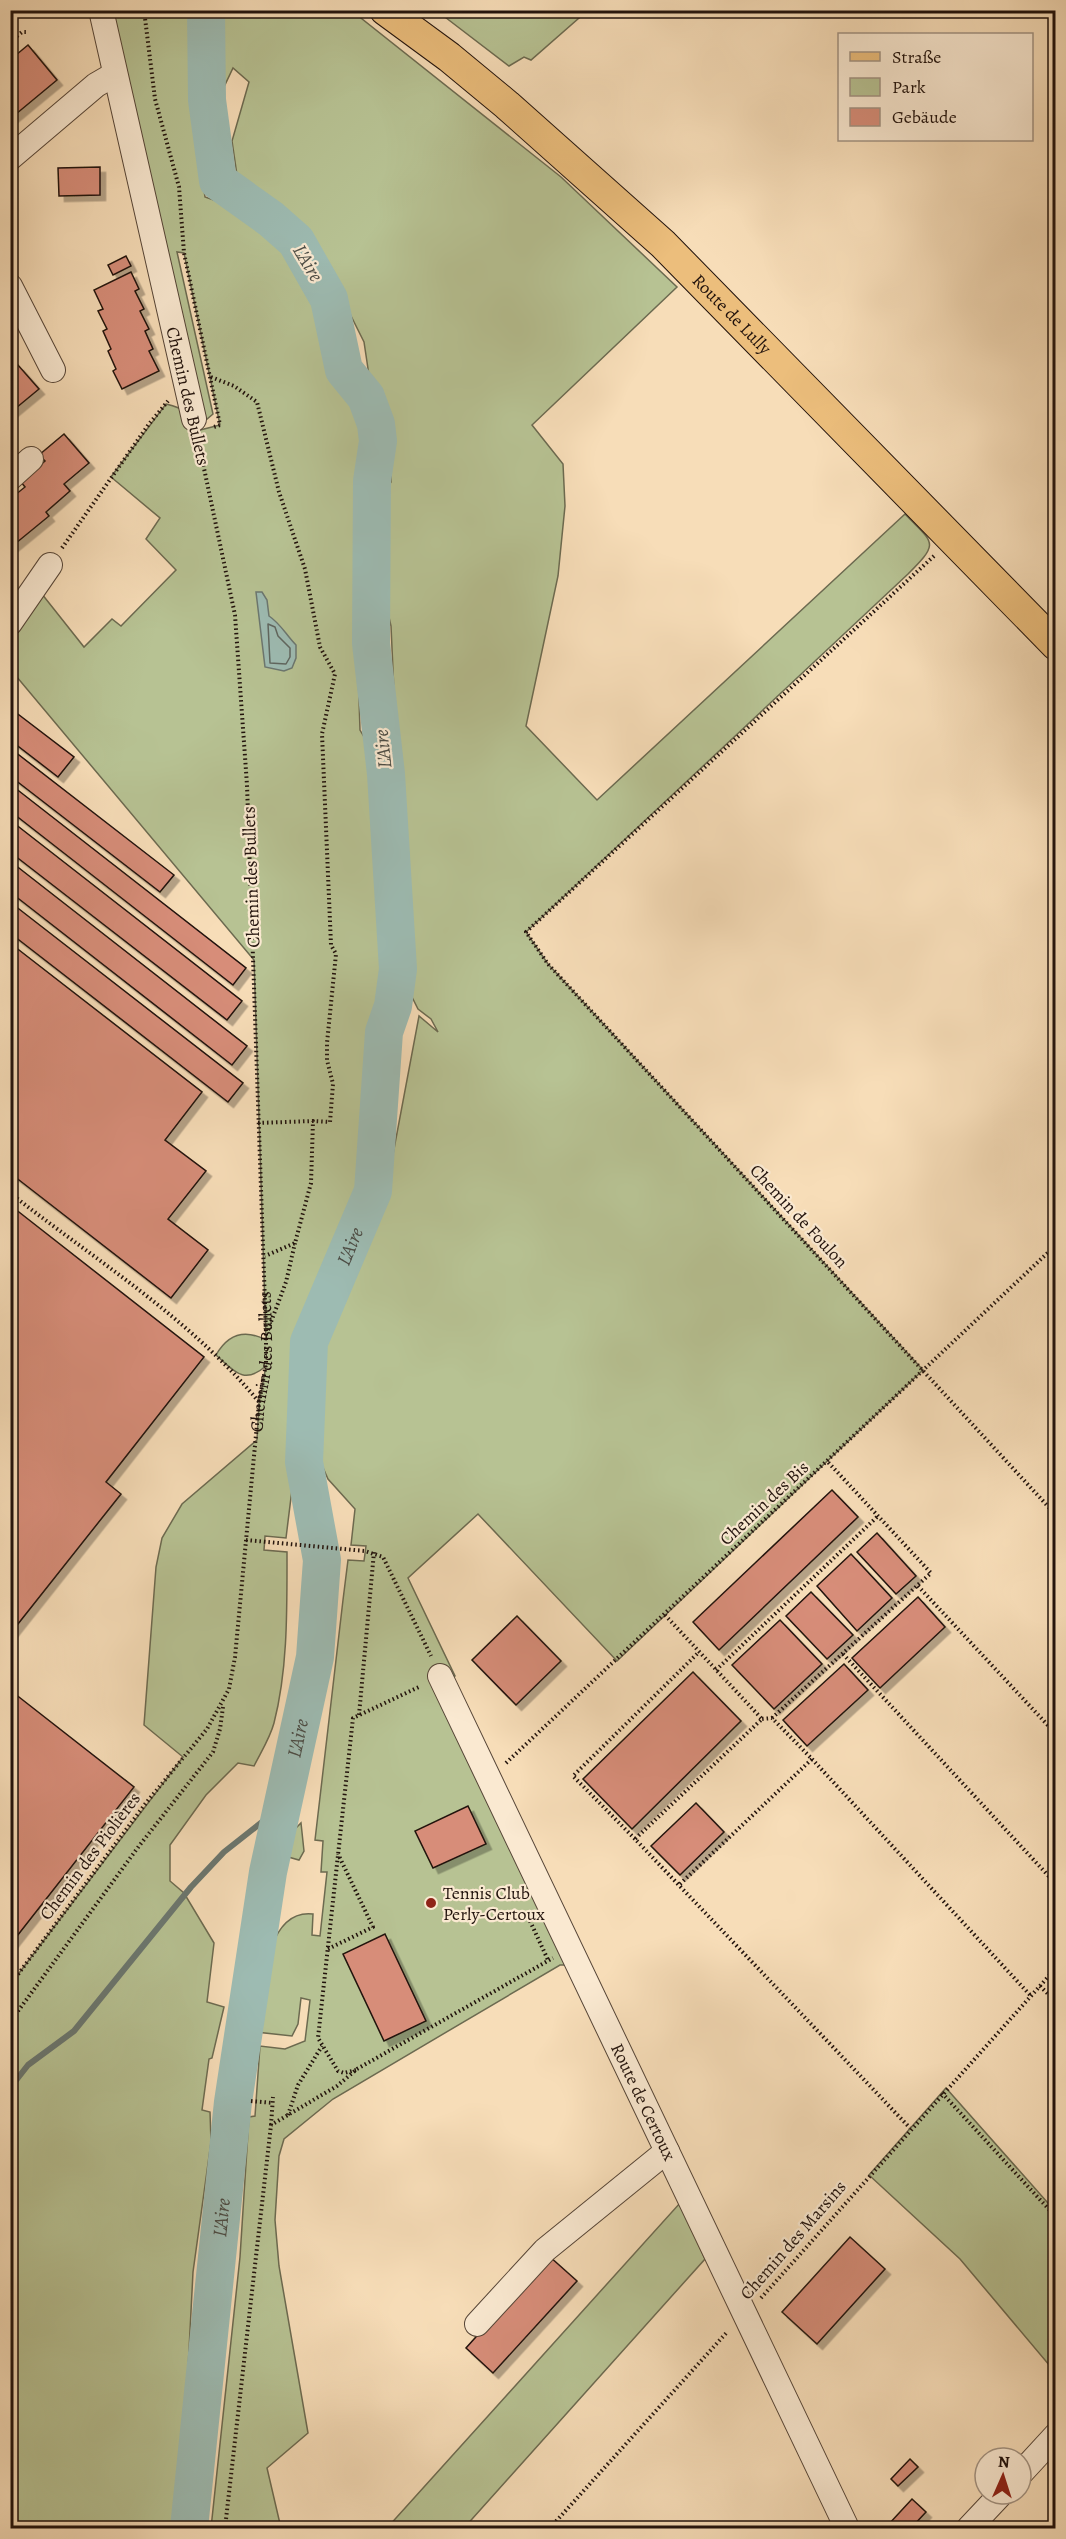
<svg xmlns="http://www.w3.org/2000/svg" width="1066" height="2539" font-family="Alegreya,serif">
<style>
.green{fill:#b7c293;stroke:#6c6a50;stroke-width:1.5}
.water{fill:#9dbbb2;stroke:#6b7770;stroke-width:1.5}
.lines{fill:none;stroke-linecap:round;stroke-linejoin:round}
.shore{stroke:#5f665f;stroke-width:1.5}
.stream{stroke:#6b7770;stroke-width:6}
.river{stroke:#9dbbb2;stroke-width:38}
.building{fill:#d78d79;stroke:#21120c;stroke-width:1.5;filter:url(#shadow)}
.minor-casing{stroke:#564537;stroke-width:26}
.major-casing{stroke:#21120c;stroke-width:32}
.path{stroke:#21120c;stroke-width:4;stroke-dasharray:1.5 3;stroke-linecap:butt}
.minor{stroke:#fae9d1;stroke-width:24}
.major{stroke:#ecbe7c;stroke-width:30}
.poi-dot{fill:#8f2418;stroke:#fae9d1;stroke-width:2}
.labels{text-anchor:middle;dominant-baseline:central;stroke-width:4.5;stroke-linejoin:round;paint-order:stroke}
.street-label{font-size:18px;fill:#21120c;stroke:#fae9d1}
.poi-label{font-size:18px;fill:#21120c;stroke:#fae9d1;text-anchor:start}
.water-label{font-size:20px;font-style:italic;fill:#4c4d46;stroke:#fae9d1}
</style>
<defs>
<filter id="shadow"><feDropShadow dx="5.5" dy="5.5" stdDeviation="0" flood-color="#0004"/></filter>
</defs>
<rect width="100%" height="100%" fill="#f7ddb8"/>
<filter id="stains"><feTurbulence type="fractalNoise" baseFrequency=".00333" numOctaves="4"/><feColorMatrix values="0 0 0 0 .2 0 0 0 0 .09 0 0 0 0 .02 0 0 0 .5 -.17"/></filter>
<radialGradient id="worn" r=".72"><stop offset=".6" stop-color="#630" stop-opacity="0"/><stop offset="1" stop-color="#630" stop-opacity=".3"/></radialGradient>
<!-- green -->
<g class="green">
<path d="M108,11H189L194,116L205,197L239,209L274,233L296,257L312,283L324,310L338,373L367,439L357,637L360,730L364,737L372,781L382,914V987L371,1031L373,1067L366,1189L310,1307L296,1364L294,1473L286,1538L265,1536L264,1550L287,1552C287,1608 288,1669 274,1723C270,1738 261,1752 254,1766L238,1763L206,1795L170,1845V1881L184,1893L214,1943L207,2002L224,2007L212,2058L209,2059L202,2110L210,2112L211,2142L193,2272L183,2468L173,2510L174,2528H11L10,1985L183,1757L144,1725L156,1567L162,1538L182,1504L257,1440L259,1403L266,1366C244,1385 235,1372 216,1355C228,1334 245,1329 266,1340L254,960L11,670V632L38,589L84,647L112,619L121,626L176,570L146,539L160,518L111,477L166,404C183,408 193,413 196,431L220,425L184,253L177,252L213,414L207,419L199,414Z"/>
<path d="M217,11H352L561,177L677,287L532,425L563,464L565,506L558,576L526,726L597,800L905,514C934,544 940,542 908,574L526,932L548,964L923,1370L617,1661L478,1514L408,1578L455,1676L436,1685L568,1965H560L333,2099L284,2139L279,2156L275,2220L279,2266L308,2433L267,2468L281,2528H211L240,2257L249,2117L255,2116L260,2046L285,2049L305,2041L310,2000L301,1998L298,2024L292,2036L256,2032C261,1998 263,1908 313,1914L312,1935L320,1936L327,1872H321L323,1841L315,1840L343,1600L348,1560L364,1561L366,1546L351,1545L355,1509L328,1479L317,1454L322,1341L357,1251L382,1213L419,1016L438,1032L431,1019L418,1009L407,987L413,974L404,912L391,626L379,573L383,495L391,482V425L379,392L370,382L364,342L324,262L288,218L276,215L237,175L232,141L249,82L233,68L223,89L214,82Z"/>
<path d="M437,11V10L587,11L531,60L524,57L509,66Z"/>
<path d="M301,1823L304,1851L299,1860L281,1855L283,1841Z"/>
<path d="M946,2088L1055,2211V2372L960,2259L869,2175Z"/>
<path d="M680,2203L705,2259L464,2528H387Z"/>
</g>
<!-- water -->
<path class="water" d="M256,592H262L267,600L269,616C281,624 286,635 296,645V658L292,668L284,671L265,667Z"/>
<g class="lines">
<!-- shore -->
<path class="shore" d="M268,624L275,627L278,636L290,648V657L286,664L270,663Z"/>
<!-- stream -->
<path class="stream" d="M10,2088L28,2065L74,2031L191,1887L224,1852L281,1807"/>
<!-- river -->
<path class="river" id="s1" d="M189,2528L233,2102L268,1872L315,1657L322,1560L304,1462L309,1342L373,1191L384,1032L393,1006L398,969L386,774L371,643L372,481L378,441L376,424L366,397L344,370L329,299L296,241L271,219L218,181L207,100L206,10"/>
</g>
<!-- building -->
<g class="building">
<path d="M28,45L57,80L10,119V60Z"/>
<path d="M100,167V195L59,196L58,168Z"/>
<path d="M126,256L131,266L113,275L108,265Z"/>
<path d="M131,272L139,289L135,291L144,309L140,311L149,329L145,331L153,349L149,351L159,371L122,389L113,371L116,369L108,351L111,349L103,331L107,329L98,311L103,309L94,290Z"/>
<path d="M10,364L14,369L18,365L39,389L10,413Z"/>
<path d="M64,434L89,463L64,484L70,491L46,512L49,516L10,548V499L25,487L21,482L45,461L39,455Z"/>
<path d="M10,708L74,757L58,777L10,740Z"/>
<path d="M10,748L174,875L160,892L10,776Z"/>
<path d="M10,784L246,968L233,985L10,811Z"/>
<path d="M10,820L242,1001L227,1020L10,852Z"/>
<path d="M10,861L247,1046L232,1065L10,892Z"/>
<path d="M10,902L243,1083L228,1102L10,933Z"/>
<path d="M10,943L202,1092L165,1140L206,1171L168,1219L208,1250L171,1298L10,1173Z"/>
<path d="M10,1205L204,1357L106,1482L121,1494L10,1634Z"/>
<path d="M832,1490L858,1517L719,1650L693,1622Z"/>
<path d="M877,1533L916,1576L896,1594L857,1552Z"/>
<path d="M851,1554L892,1598L857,1631L817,1586Z"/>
<path d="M811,1592L853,1635L827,1659L786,1616Z"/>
<path d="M918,1597L945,1627L880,1688L852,1658Z"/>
<path d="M517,1616L561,1661L516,1705L472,1660Z"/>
<path d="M780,1620L822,1664L774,1709L732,1665Z"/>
<path d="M844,1664L868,1690L807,1746L783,1720Z"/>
<path d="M693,1672L741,1721L632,1829L583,1779Z"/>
<path d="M10,1690L134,1787L10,1945Z"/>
<path d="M696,1803L724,1832L680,1875L651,1846Z"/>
<path d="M468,1806L486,1844L433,1868L415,1831Z"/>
<path d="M385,1934L426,2021L384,2041L343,1954Z"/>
<path d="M850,2237L885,2269L817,2344L782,2312Z"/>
<path d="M549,2256L577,2281L493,2373L466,2348Z"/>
<path d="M910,2459L918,2467L898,2486L891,2479Z"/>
<path d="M912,2499L926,2512L911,2528H891L888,2525Z"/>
</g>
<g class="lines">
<defs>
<g id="minor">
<path d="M101,10L194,419"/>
<path d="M10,158L96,85L115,74"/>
<path d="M10,286L53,370"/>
<path d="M10,478L31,459"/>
<path d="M10,623L50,565"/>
<path id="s3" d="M440,1676L847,2528"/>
<path d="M477,2324L545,2250L667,2151"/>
<path d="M1021,2473L1056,2435"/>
<path d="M969,2528L1001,2494"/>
</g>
<g id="major">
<path id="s4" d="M385,10L449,57L507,105L663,244L1056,645"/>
</g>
</defs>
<!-- minor casing -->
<use href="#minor" class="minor-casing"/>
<!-- major casing -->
<use href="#major" class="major-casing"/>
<!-- path -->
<g class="path">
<path d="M144,10L155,99L179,187L184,253L220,425L214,427"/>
<path d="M10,42L22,32H28"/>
<path d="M211,377L234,386L257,402L279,492L305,569L320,647L335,674L322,734L331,945L336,954L327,1043V1060L333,1084L330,1122L313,1121"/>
<path d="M62,548L149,424L168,401"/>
<path d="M934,556L526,932L548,964L1056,1515"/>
<path d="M258,1123L313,1121L311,1183L295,1243L265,1256"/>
<path d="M10,1193C95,1260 190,1318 259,1402"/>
<path d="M268,1330L286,1282L295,1243"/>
<path d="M246,1540L365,1551L383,1557L431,1656"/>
<path d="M918,1586L1056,1734"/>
<path d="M665,1615L762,1719L635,1839L910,2128"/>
<path d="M843,1654L1056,1884"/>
<path d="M716,1670L878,1516"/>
<path d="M359,1715L374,1552"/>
<path d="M772,1718L931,1573L827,1461"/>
<path d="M812,1759L1030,1995"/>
<path d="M506,1763L1056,1245"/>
<path d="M635,1839L573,1776L699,1652"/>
<path d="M680,1884L812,1759L772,1718L762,1719"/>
<path d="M530,1921L548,1960"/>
<path d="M328,1949L373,1927L338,1854"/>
<path id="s2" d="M10,1985L146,1803L207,1729L229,1689L235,1657L259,1403L266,1364V1333L247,785L235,615L198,440"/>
<path d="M1040,1986L1056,2002"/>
<path d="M10,2022L139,1846L213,1752L220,1729L223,1707"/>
<path d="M356,2070L344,2073L338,2071L318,2038L353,1718L421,1686"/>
<path d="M942,2093L1056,2217"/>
<path d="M251,2101L273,2103"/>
<path d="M288,2115L298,2085L322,2046"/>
<path d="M271,2125L273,2097"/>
<path d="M761,2298L1056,1968"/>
<path d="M225,2528L271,2125L337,2086L357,2069L553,1958"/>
<path d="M550,2528L728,2331"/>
</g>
<!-- minor -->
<use href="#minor" class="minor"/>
<!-- major -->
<use href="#major" class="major"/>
</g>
<!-- markers -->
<circle class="poi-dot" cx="431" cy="1903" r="6"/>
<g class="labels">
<!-- street labels -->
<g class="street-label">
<text stroke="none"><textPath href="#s4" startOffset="462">Route de Lully</textPath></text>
<text transform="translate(188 396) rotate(77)">Chemin des Bullets</text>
<text transform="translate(251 877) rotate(-92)">Chemin des Bullets</text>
<text transform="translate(799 1216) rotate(47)">Chemin de Foulon</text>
<text stroke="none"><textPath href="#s2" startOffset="698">Chemin des Bullets</textPath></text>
<text transform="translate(764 1503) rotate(-43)">Chemin des Bis</text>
<text transform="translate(90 1856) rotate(-53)">Chemin des Piolières</text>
<text stroke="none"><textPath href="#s3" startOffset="472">Route de Certoux</textPath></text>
<text transform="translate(793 2240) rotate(-49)">Chemin des Marsins</text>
</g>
<!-- poi labels -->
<g class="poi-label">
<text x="443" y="1893">Tennis Club<tspan x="443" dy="21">Perly-Certoux</tspan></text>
</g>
<!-- water labels -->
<g class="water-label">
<text transform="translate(308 263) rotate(59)">L'Aire</text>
<text transform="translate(383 749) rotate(-96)">L'Aire</text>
<text stroke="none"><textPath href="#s1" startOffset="1302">L'Aire</textPath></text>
<text stroke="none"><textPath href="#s1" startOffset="798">L'Aire</textPath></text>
<text stroke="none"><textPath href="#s1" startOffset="312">L'Aire</textPath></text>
</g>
</g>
<!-- margin -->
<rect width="1066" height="2539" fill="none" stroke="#f7ddb8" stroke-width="36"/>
<rect x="12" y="12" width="1042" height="2515" fill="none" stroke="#21120c" stroke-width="3"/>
<rect x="18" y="18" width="1030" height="2503" fill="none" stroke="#21120c" stroke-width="1.5"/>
<!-- legend -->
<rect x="838" y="33" width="195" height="108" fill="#fae9d1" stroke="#a39382" stroke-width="1.5"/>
<rect x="850" y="52" width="30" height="9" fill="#ecbe7c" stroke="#a39382" stroke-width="1.5"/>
<text x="892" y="63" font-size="18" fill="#21120c">Straße</text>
<rect x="850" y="78" width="30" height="18" fill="#b7c293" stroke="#a39382" stroke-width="1.5"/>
<text x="892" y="93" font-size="18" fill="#21120c">Park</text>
<rect x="850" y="108" width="30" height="18" fill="#d78d79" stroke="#a39382" stroke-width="1.5"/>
<text x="892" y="123" font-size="18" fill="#21120c">Gebäude</text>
<!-- north arrow -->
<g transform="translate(1003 2476) rotate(3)"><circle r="28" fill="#fae9d1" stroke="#a39382" stroke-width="1.5"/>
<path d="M0-4.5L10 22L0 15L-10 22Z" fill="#8f2418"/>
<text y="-9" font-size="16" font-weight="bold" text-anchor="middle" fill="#21120c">N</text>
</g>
<rect width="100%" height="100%" filter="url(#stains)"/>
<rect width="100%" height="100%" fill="url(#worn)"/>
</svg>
